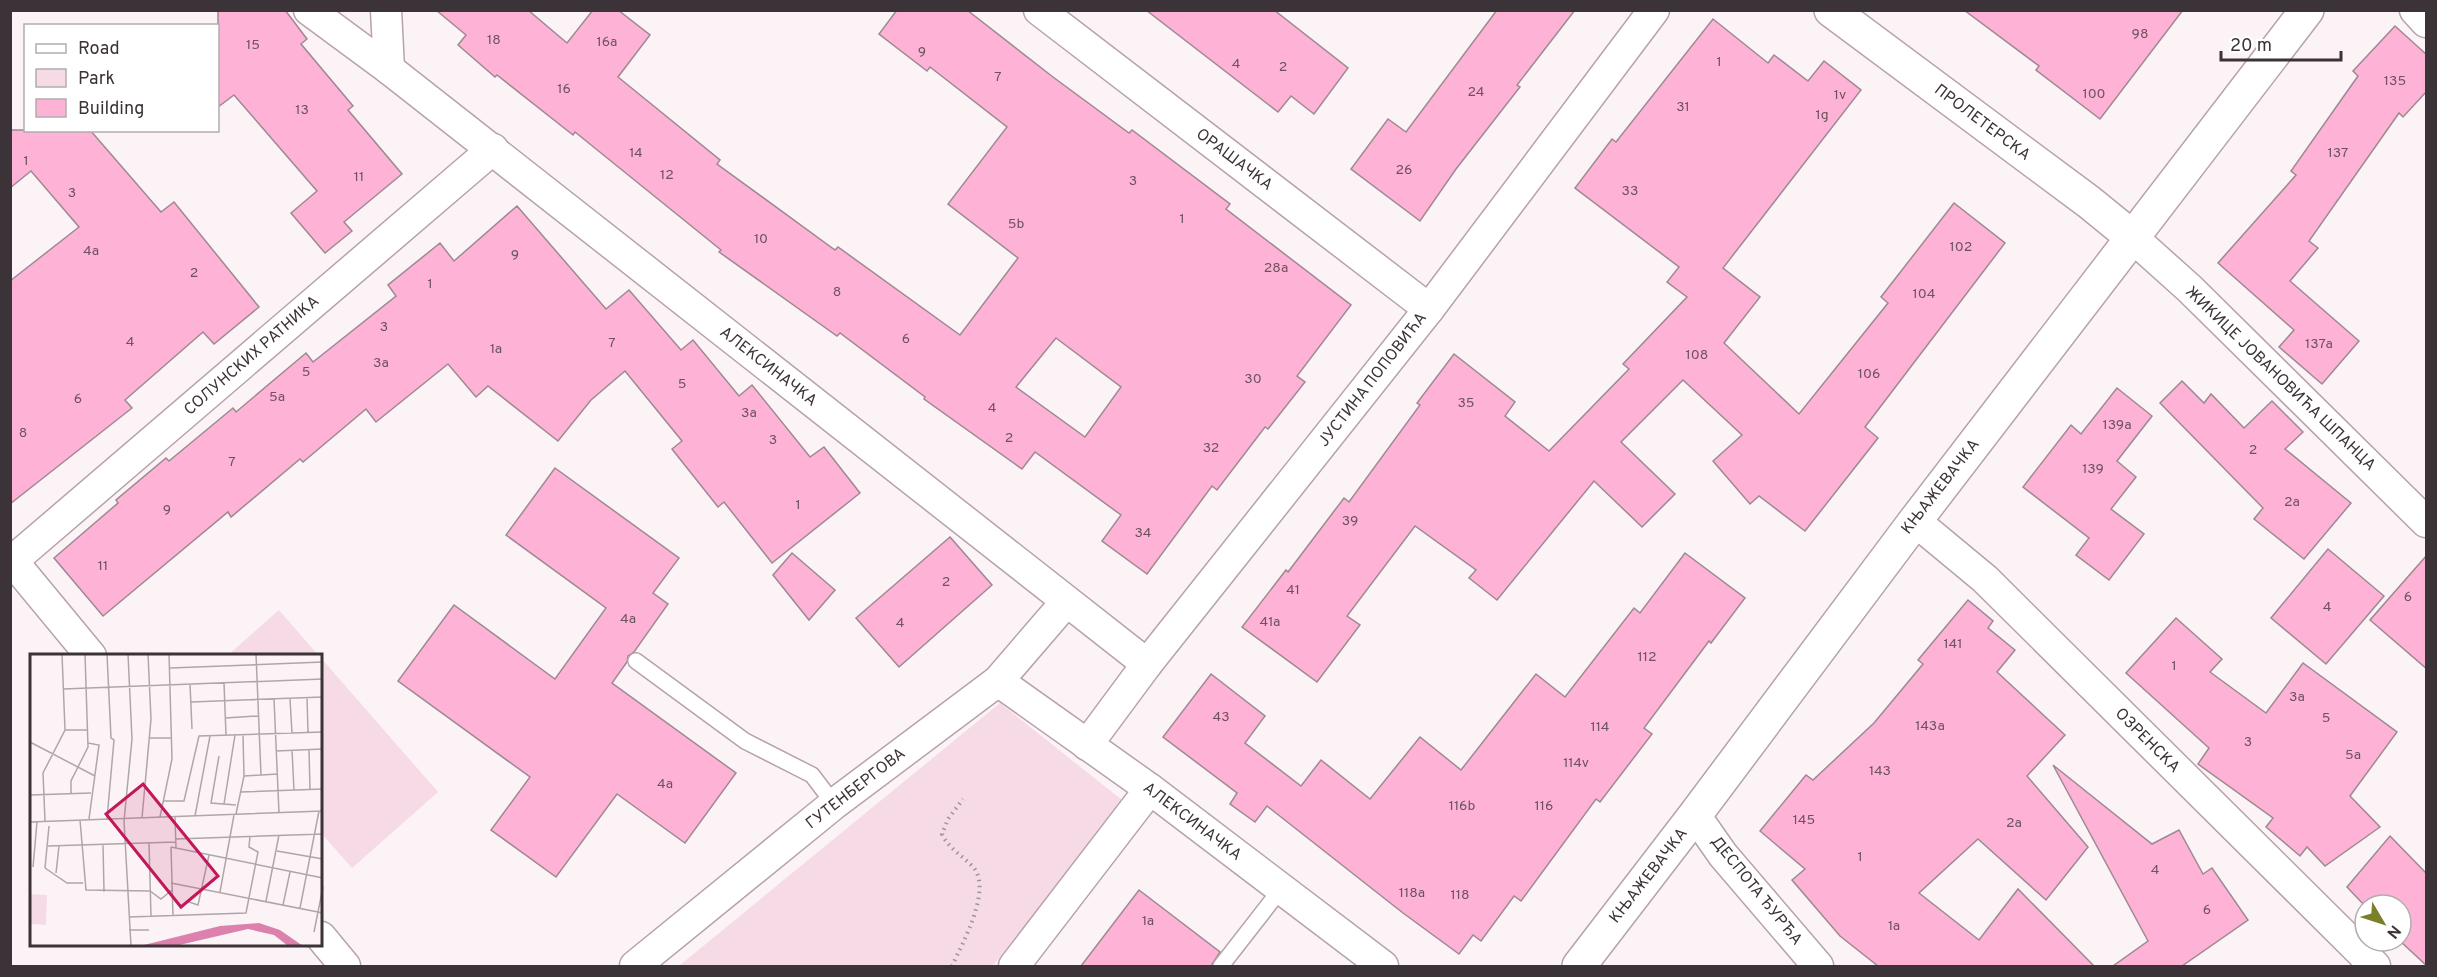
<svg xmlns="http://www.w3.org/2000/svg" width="2437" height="977" font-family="Overpass,sans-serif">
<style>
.green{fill:#f6dae6}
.building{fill:#feb2d5;stroke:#9d8991;stroke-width:1.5;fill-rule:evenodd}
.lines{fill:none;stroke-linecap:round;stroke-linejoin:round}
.lane-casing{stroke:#b7a2ab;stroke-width:18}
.street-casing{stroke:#b7a2ab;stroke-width:33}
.secondary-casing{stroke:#b7a2ab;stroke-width:36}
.path{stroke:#9e9599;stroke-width:4;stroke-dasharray:1.5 4.5;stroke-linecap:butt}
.lane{stroke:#fff;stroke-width:15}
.street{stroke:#fff;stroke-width:30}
.secondary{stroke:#fff;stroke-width:33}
.labels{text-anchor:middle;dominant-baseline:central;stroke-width:4.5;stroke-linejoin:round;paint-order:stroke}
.number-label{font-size:14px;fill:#6c535e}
.street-label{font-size:16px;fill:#3b3337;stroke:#fff}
.inset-road{fill:none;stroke:#afa6aa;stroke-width:1.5}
.view{fill:#c2185b;fill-opacity:0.15;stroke:#c2185b;stroke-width:3}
.inset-edge{fill:none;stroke:#3b3337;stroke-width:3}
</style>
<rect width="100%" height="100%" fill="#fcf3f7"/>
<!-- green -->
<g class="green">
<path d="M279,610L319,656H227Z"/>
<path d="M321,658L438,792L352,868L321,833Z"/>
<path d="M1000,703L1122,800L993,966L680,965Z"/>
</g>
<!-- building -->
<g class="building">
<path d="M218,10H285L307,39L301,44L353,106L348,110L402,174L344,222L352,231L325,253L291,213L317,191L234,95L218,107Z"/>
<path d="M436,10H528L567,43L593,10H618L650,35L618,77L720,160L717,164L835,250L838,247L960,335L1018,258L948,204L1007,127L930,67L927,71L879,34L897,10H967L1053,77L1129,133L1132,130L1230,204L1226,209L1351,305L1297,376L1305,382L1268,429L1265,427L1217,490L1212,486L1147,574L1102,541L1121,515L1035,452L1022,469L924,399L925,397L840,333L837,336L719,252L721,250L575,132L573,135L497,75L495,77L458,45L466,35ZM1056,338L1121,387L1085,437L1016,387Z"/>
<path d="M1146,10H1274L1348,68L1314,114L1291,96L1278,112Z"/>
<path d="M1497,10H1575L1517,85L1520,87L1456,169L1420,221L1351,169L1388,119L1406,132Z"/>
<path d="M1964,10H2183L2100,119L2036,70L2039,66Z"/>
<path d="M1713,19L1768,63L1774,55L1808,81L1824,61L1861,90L1723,268L1760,297L1724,343L1799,414L1888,303L1881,297L1954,203L2005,243L1865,427L1878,438L1805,531L1759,496L1750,504L1713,461L1742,435L1683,380L1621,442L1675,494L1642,527L1594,481L1497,600L1469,578L1476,570L1415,526L1347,616L1360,625L1317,682L1242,627L1286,570L1288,572L1344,498L1349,502L1420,405L1417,403L1454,354L1515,402L1505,416L1549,451L1629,369L1623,364L1687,297L1667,282L1679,267L1575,188L1612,139L1616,142Z"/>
<path d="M2395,26L2427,55V91L2403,117L2399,113L2309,241L2318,248L2290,281L2359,341L2322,384L2279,347L2294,330L2218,263L2296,175L2291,171L2358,76L2353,71Z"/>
<path d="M10,130H90L161,212L174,202L259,307L214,344L203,332L125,400L132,408L10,504V281L79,227L31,171L10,188Z"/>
<path d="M517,206L606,309L629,290L681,350L693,340L739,396L752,385L810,457L824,447L860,493L772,563L724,502L718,507L672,449L682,441L625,371L591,400L558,441L488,386L476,397L448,364L376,422L366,409L303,462L300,459L231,517L228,512L103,616L54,558L118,503L116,500L166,458L169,461L233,408L236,412L306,353L313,362L396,296L388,285L440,243L454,261Z"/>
<path d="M2182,381L2204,403L2211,394L2244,428L2272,401L2303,432L2285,449L2351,503L2304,559L2254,519L2263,508L2160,403Z"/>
<path d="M2117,388L2152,416L2117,461L2136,477L2111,509L2144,534L2109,580L2076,555L2089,538L2023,487L2071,425L2081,434Z"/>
<path d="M555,468L679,558L653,593L668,604L634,652L628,656L627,662L612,683L736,773L685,843L617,794L556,877L491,830L530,777L398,681L454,605L555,679L606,608L506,535Z"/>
<path d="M950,537L992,585L899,667L856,618Z"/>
<path d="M2328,549L2384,596L2326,664L2271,618Z"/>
<path d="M792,553L835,590L809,620L773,575Z"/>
<path d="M1685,553L1745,598L1711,643L1709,641L1644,728L1652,734L1600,802L1596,799L1521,901L1514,896L1481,941L1473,935L1459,954L1403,913L1267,806L1255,822L1230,804L1237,793L1163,737L1211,674L1265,716L1245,743L1301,786L1321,760L1370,799L1420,737L1461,770L1536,674L1565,697L1634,608L1640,613Z"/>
<path d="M2427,555V669L2370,620Z"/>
<path d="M1968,600L1993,621L1988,628L2015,650L1997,672L2065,735L2027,776L2088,847L2046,900L1978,839L1919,893L1979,940L2018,889L2094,966H1878L1840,936L1792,880L1805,869L1760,831L1806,775L1813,780L1874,723L1923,664L1918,660Z"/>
<path d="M2176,618L2222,659L2210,672L2266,713L2303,663L2397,732L2350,796L2380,827L2325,866L2307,847L2300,856L2266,827L2273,818L2198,764L2209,748L2126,673Z"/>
<path d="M2053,765L2152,844L2179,830L2203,874L2212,868L2248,920L2182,966H2113L2148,941Z"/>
<path d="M2390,836L2427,874V966L2400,941L2401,905L2365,906L2347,887Z"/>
<path d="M1139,890L1220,952L1211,966H1081Z"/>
</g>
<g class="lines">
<defs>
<g id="lane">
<path d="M636,661L745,741L812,775L834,804"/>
<path d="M1221,966L1281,889"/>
</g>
<g id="street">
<path d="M309,10L389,69L1147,664"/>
<path d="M386,10L389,69"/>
<path d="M1039,10L1429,309"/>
<path d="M2415,10L2426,22"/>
<path d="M2132,237L2190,289L2426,522"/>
<path d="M1915,521L1985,579L2375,966"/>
<path d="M10,558L91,656"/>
<path d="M10,563L493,149"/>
<path d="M998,681L1150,789L1383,966"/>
<path d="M1087,745L1147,664L1429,309L1654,10"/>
<path d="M1695,815L1723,855L1818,966"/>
<path d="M321,937L345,966"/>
<path d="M635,966L834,804L998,681L1066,602"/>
<path d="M1014,966L1150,789"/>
</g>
<g id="secondary">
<path d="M1831,10L2089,202L2132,237"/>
<path d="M1579,966L1695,815L1915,521L2307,10"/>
</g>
</defs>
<!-- lane casing -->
<use href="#lane" class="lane-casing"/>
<!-- street casing -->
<use href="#street" class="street-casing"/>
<!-- secondary casing -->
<use href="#secondary" class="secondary-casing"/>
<!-- path -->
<path class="path" d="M952,966C962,944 993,889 973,867C962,855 949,849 942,834L948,819L963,799"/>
<!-- lane -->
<use href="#lane" class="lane"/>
<!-- street -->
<use href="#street" class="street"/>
<!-- secondary -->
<use href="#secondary" class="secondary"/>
</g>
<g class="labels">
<!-- number labels -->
<g class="number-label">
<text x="2140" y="34">98</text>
<text x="494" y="40">18</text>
<text x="607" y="42">16a</text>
<text x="253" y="45">15</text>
<text x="922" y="52">9</text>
<text x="1719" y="62">1</text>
<text x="1236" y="64">4</text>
<text x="1283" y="67">2</text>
<text x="998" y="77">7</text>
<text x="2395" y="81">135</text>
<text x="564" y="89">16</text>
<text x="1476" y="92">24</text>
<text x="2094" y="94">100</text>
<text x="1840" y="95">1v</text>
<text x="1683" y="107">31</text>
<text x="302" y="110">13</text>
<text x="1822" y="115">1g</text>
<text x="636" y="153">14</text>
<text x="2338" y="153">137</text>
<text x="26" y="161">1</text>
<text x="1404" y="170">26</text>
<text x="667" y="175">12</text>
<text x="359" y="177">11</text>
<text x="1133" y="181">3</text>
<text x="1630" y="191">33</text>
<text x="72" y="193">3</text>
<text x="1182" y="219">1</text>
<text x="1016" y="224">5b</text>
<text x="761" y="239">10</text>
<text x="1961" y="247">102</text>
<text x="91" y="251">4a</text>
<text x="515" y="255">9</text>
<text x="1276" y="268">28a</text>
<text x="194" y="273">2</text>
<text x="430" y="284">1</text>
<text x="837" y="292">8</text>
<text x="1924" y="294">104</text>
<text x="384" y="327">3</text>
<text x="906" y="339">6</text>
<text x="130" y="342">4</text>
<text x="612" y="343">7</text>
<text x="2319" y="344">137a</text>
<text x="496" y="349">1a</text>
<text x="1697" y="355">108</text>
<text x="381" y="363">3a</text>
<text x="306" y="372">5</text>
<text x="1869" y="374">106</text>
<text x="1253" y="379">30</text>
<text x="682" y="384">5</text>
<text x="277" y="397">5a</text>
<text x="78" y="399">6</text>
<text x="1466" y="403">35</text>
<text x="992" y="408">4</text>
<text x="749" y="413">3a</text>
<text x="2117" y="425">139a</text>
<text x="23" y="433">8</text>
<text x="1009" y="438">2</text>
<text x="773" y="440">3</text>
<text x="1211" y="448">32</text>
<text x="2253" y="450">2</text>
<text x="232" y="462">7</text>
<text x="2093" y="469">139</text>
<text x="2292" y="502">2a</text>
<text x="798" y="505">1</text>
<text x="167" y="510">9</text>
<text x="1350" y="521">39</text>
<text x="1143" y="533">34</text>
<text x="103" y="566">11</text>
<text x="946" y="582">2</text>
<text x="1293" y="590">41</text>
<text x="2408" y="597">6</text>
<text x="2327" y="607">4</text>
<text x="628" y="619">4а</text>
<text x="1270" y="622">41a</text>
<text x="900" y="623">4</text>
<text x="1953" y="644">141</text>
<text x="1647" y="657">112</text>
<text x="2174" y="666">1</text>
<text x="2297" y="697">3a</text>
<text x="1221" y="717">43</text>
<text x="2326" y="718">5</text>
<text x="1930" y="726">143a</text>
<text x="1600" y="727">114</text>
<text x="2248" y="742">3</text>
<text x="2353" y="755">5a</text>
<text x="1576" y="763">114v</text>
<text x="1880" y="771">143</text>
<text x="665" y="784">4a</text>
<text x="1462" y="806">116b</text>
<text x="1544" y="806">116</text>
<text x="1804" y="820">145</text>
<text x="2014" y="823">2a</text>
<text x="1860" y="857">1</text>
<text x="2155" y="870">4</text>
<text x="1412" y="893">118a</text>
<text x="1460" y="895">118</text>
<text x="2207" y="910">6</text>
<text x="1148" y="921">1a</text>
<text x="1894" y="926">1a</text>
</g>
<!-- street labels -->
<g class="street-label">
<text transform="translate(1982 123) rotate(37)">ПРОЛЕТЕРСКА</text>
<text transform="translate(1234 160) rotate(37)">ОРАШАЧКА</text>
<text transform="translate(252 356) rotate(-41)">СОЛУНСКИХ РАТНИКА</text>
<text transform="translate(768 367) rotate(38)">АЛЕКСИНАЧКА</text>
<text transform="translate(2280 379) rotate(44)">ЖИКИЦЕ ЈОВАНОВИЋА ШПАНЦА</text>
<text transform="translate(1373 380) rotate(-52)">ЈУСТИНА ПОПОВИЋА</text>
<text transform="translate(1941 487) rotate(-52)">КЊАЖЕВАЧКА</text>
<text transform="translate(2147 741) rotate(45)">ОЗРЕНСКА</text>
<text transform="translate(856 789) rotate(-38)">ГУТЕНБЕРГОВА</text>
<text transform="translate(1192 822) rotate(37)">АЛЕКСИНАЧКА</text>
<text transform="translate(1649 876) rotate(-52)">КЊАЖЕВАЧКА</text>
<text transform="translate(1756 891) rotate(51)">ДЕСПОТА ЂУРЂА</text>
</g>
</g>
<!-- overview -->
<g transform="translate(30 654)">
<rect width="292" height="292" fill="#fcf3f7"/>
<path d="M0,240L17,241L16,271L0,270Z" fill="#f6dae6"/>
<path d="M229,269L250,276L273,292H258L244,281L218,275L145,292H110L190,272Z" fill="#dc81ae"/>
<path class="inset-road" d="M77,0L81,84L84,86L77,165M98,0L102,85L94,167L101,292M226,0L231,121M140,14L293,8M194,29L196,81M160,30L162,75M33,35L293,25M277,44L278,78M244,45L249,159M260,45L262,79M161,48L293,43M195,64L228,62M35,76H58M119,84H141M0,88L65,122M58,89L69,91L59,165M262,96L264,136M279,96L280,135M246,97L293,95M189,102L181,149L206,151M214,122L247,120M210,138L293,135M41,140V127L58,93L55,0M0,141L61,139M133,147H154L169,82L293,78M194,150L205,81M206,160L214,122L213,81M165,162L180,82M130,163L142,105L139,0M145,163L146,194M112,164L121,65L118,0M50,166L56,236L120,237L131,245L142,236M15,167L13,119L35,76L32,0M0,168L293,157M146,185L293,180M119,189L121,262M73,190L74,238M18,192L146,188M141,193L293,224M141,193L143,262M247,197L293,205M3,213L7,168M15,214L37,229H53M15,214L19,172M26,219L29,192M141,229L293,259M190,238L204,161M236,247L249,181M159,248L168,251L179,201M253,251L260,218M270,254L289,157M99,263L216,259L228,198L219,193L220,182M99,276H119M284,278L293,233"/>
<path class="view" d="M113,130L188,222L151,253L76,160Z"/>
<rect width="292" height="292" class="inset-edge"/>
</g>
<!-- border -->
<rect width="2437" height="977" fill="none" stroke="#3b3337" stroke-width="24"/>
<!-- legend -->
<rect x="24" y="24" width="195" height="108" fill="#ffffff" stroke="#b1adaf" stroke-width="1.5"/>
<rect x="36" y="44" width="30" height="9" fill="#ffffff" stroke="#b1adaf" stroke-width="1.5"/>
<text x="78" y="54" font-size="18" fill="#3b3337">Road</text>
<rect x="36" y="69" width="30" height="18" fill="#f6dae6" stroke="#b1adaf" stroke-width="1.5"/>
<text x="78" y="84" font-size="18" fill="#3b3337">Park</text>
<rect x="36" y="99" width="30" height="18" fill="#feb2d5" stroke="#b1adaf" stroke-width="1.5"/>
<text x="78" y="114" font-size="18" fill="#3b3337">Building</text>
<!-- north arrow -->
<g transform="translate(2383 923) rotate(129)"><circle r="28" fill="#ffffff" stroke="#b1adaf" stroke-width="1.5"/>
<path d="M0-4.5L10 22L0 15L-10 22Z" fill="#7b7f29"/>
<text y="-9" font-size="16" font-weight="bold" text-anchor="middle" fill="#3b3337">N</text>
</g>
<!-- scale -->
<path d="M2221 51v9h120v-9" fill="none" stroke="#3b3337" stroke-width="3"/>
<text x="2230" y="51" font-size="18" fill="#3b3337" stroke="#ffffff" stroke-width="4.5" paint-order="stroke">20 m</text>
</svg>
